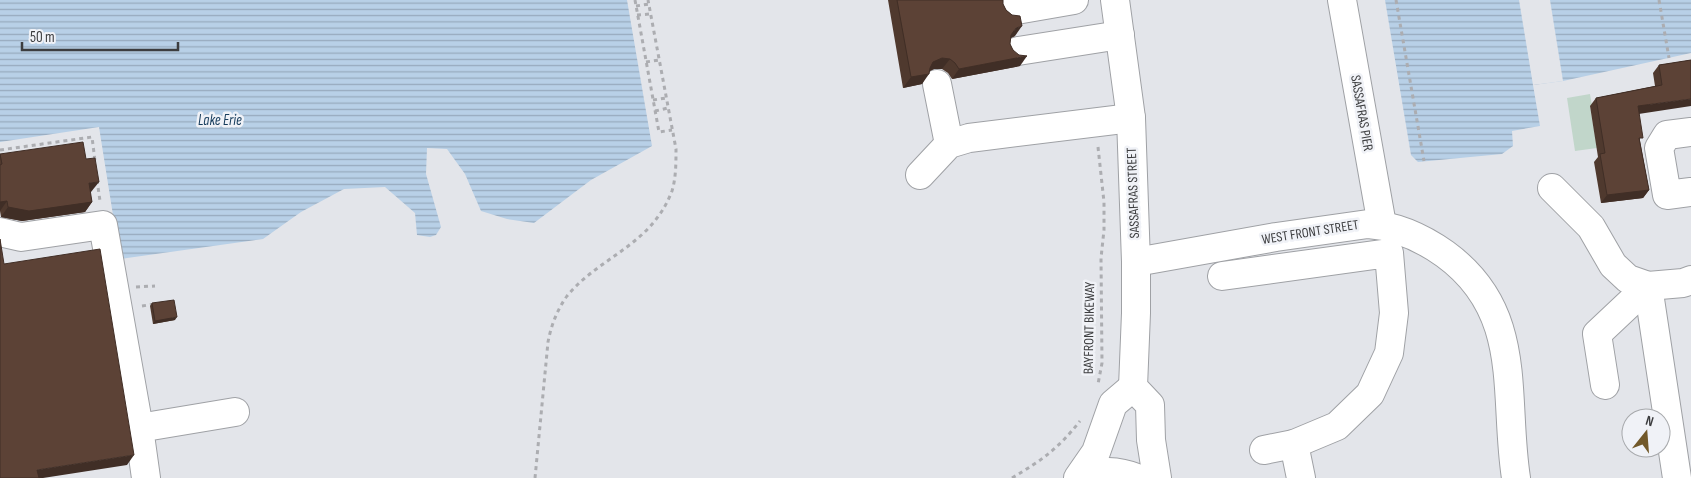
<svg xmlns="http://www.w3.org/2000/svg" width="1691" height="478" font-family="'Sofia Sans Condensed',sans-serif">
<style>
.park{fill:#c1d6ca}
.water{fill:url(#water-rules)}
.pier{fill:#e3e5ea}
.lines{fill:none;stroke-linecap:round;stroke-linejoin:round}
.minor-casing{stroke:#9fa1a5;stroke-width:30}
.highway-casing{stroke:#9fa1a5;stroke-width:30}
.path{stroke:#acadb1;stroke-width:3;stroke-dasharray:4 4;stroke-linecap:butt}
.minor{stroke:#fff;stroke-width:28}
.highway{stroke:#fff;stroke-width:28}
.wall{fill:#4f392e}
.shaded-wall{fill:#402e26}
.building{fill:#5c4236;stroke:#402e26}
.labels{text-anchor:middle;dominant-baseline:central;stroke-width:5;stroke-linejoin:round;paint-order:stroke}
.street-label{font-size:14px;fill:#3c3d3f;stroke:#f0f2f7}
.water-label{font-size:15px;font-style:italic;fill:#163c5c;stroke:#f0f2f7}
</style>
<defs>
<pattern id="water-rules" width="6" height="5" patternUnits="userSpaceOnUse" patternTransform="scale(1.25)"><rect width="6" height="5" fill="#b8d0e7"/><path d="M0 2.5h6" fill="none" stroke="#97aabd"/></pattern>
</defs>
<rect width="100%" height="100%" fill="#e3e5ea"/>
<!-- park -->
<path class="park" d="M1590,94L1592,106L1590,107L1597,148L1575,151L1567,98Z"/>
<!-- water -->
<g class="water">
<path d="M0,0H627L652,146L591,180L534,223L507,219L481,211L465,174L447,149L427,148L426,174L441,227L436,235L430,237L417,235L415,213L385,187L344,189L301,212L263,239L120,259L99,127L0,142Z"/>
<path d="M1385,0H1691V53L1563,81L1533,85L1540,126L1512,131L1513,146L1502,154L1418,162L1411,155Z"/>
</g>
<!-- pier -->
<path class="pier" d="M1519,0H1550L1563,81L1533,85Z"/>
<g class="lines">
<defs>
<g id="minor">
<path d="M1115,0L1131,118L1136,262V313L1133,387L1150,405L1151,440L1157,478"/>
<path d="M1342,0L1382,225"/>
<path d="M1011,11L1074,0"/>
<path d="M1018,51L1120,35"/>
<path d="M937,84L949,144"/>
<path d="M1691,132L1667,135L1659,148L1667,195L1691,192"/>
<path d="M920,175L949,144L969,138L1131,118"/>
<path d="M1552,188L1591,227L1613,265L1628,279L1648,286L1677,478"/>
<path d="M0,232L21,237L103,225L139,428L146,478"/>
<path d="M1136,262L1276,237L1368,224C1397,226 1421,237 1445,254C1525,312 1503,395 1516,478"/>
<path d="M1222,276L1389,253L1394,313L1389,353L1370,394L1337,426L1294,444L1264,450"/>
<path d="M1605,385L1597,334L1648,286L1683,283L1691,280"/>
<path d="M139,428L235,412"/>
<path d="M1294,444L1301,478"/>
<path d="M1078,478L1096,452L1113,404L1133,387"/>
</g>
<path id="highway" d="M1080,478C1098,469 1119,471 1137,478"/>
</defs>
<!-- minor casing -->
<use href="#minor" class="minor-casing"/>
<!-- highway casing -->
<use href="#highway" class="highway-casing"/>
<!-- path -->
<g class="path">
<path d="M635,0L659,132L672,130"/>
<path d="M1396,0L1424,161"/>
<path d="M1659,0L1669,58"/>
<path d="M636,6L649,4"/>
<path d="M637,15L650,14"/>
<path d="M646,62L659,60"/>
<path d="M653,100L666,98"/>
<path d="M655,111L668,108"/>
<path d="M1098,147L1104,202V230L1101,258L1102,363L1098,384"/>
<path d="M0,150L92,137L95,161"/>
<path d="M97,180L100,201"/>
<path d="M136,287L155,286"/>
<path d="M142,306L155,304"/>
<path d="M535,478L548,342C551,326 557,310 567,296C600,256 651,246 672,191C676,178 676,163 676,149L648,0"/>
<path d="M1012,478C1042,460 1058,449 1080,421"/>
</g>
<!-- minor -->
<use href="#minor" class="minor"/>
<!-- highway -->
<use href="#highway" class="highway"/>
</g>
<!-- wall -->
<g class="wall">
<path d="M888,0H1003V4L1006,10L1012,15L1015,36L1010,38V44L1020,66L952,79L948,73L942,69H934L929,71L922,84L903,88Z"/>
<path d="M1691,60L1639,114L1640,141L1649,190L1643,198L1601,203L1594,162L1598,157L1590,106L1596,98L1655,86L1653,73L1659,65Z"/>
<path d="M0,154L91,192H90L92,202L85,212L22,221L1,217L0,211Z"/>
<path d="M152,303L175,320L153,324L150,306Z"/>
</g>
<!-- shaded-wall -->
<g class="shaded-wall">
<path d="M1022,26L1015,36L1009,39L1004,45L1016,28Z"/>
<path d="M1027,56L1020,66L952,79L959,69Z"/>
<path d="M942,58L950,59L942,69H934L926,73L933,62Z"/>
<path d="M929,74L922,84L903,88L911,77Z"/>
<path d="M1691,99V106L1632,115L1638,106Z"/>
<path d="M99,182L91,192L82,193L89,183Z"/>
<path d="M1649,190L1643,198L1601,203L1607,195Z"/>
<path d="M7,201L0,211V202Z"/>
<path d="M92,202L85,212L22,221L1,217L8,207Z"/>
<path d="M177,317L175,320L153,324L155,321Z"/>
<path d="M134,455L127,465L43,478H32L37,470Z"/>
</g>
<!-- building -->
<g class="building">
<path d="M897,0H1003V4L1006,10L1012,15L1020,16L1022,26L1016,28L1011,35L1010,44L1013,50L1019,55L1027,56L959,69L955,63L950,59L942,58L933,62L930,68L929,74L911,77Z"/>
<path d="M1691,60V99L1638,106L1643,138H1639L1649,190L1607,195L1600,154L1605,153L1596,98L1662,85L1659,65Z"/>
<path d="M83,142L86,159L95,158L99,182L89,183L92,202L29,211L8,207L7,201L0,202V165L2,164L0,154Z"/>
<path d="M0,239L4,264L100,249L134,455L37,470L39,478H0Z"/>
<path d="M174,300L177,317L155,321L152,303Z"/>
</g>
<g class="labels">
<!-- street labels -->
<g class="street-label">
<text transform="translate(1362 113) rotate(80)">SASSAFRAS PIER</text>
<text transform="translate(1133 193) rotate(-92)">SASSAFRAS STREET</text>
<text transform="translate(1310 232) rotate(-9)">WEST FRONT STREET</text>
<text transform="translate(1089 328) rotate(-89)">BAYFRONT BIKEWAY</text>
</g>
<!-- water labels -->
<g class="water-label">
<text x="220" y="120">Lake Erie</text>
</g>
</g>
<!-- north arrow -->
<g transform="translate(1646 433) rotate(17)"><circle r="24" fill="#f0f2f7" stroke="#a8aaad"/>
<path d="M0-4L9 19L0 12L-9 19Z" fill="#72592a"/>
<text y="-8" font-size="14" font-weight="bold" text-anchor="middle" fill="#3c3d3f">N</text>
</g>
<!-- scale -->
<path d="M22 42v8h156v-8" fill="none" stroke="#3c3d3f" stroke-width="2.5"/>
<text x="30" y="42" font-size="15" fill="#3c3d3f" stroke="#f0f2f7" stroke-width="4" paint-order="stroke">50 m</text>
</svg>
